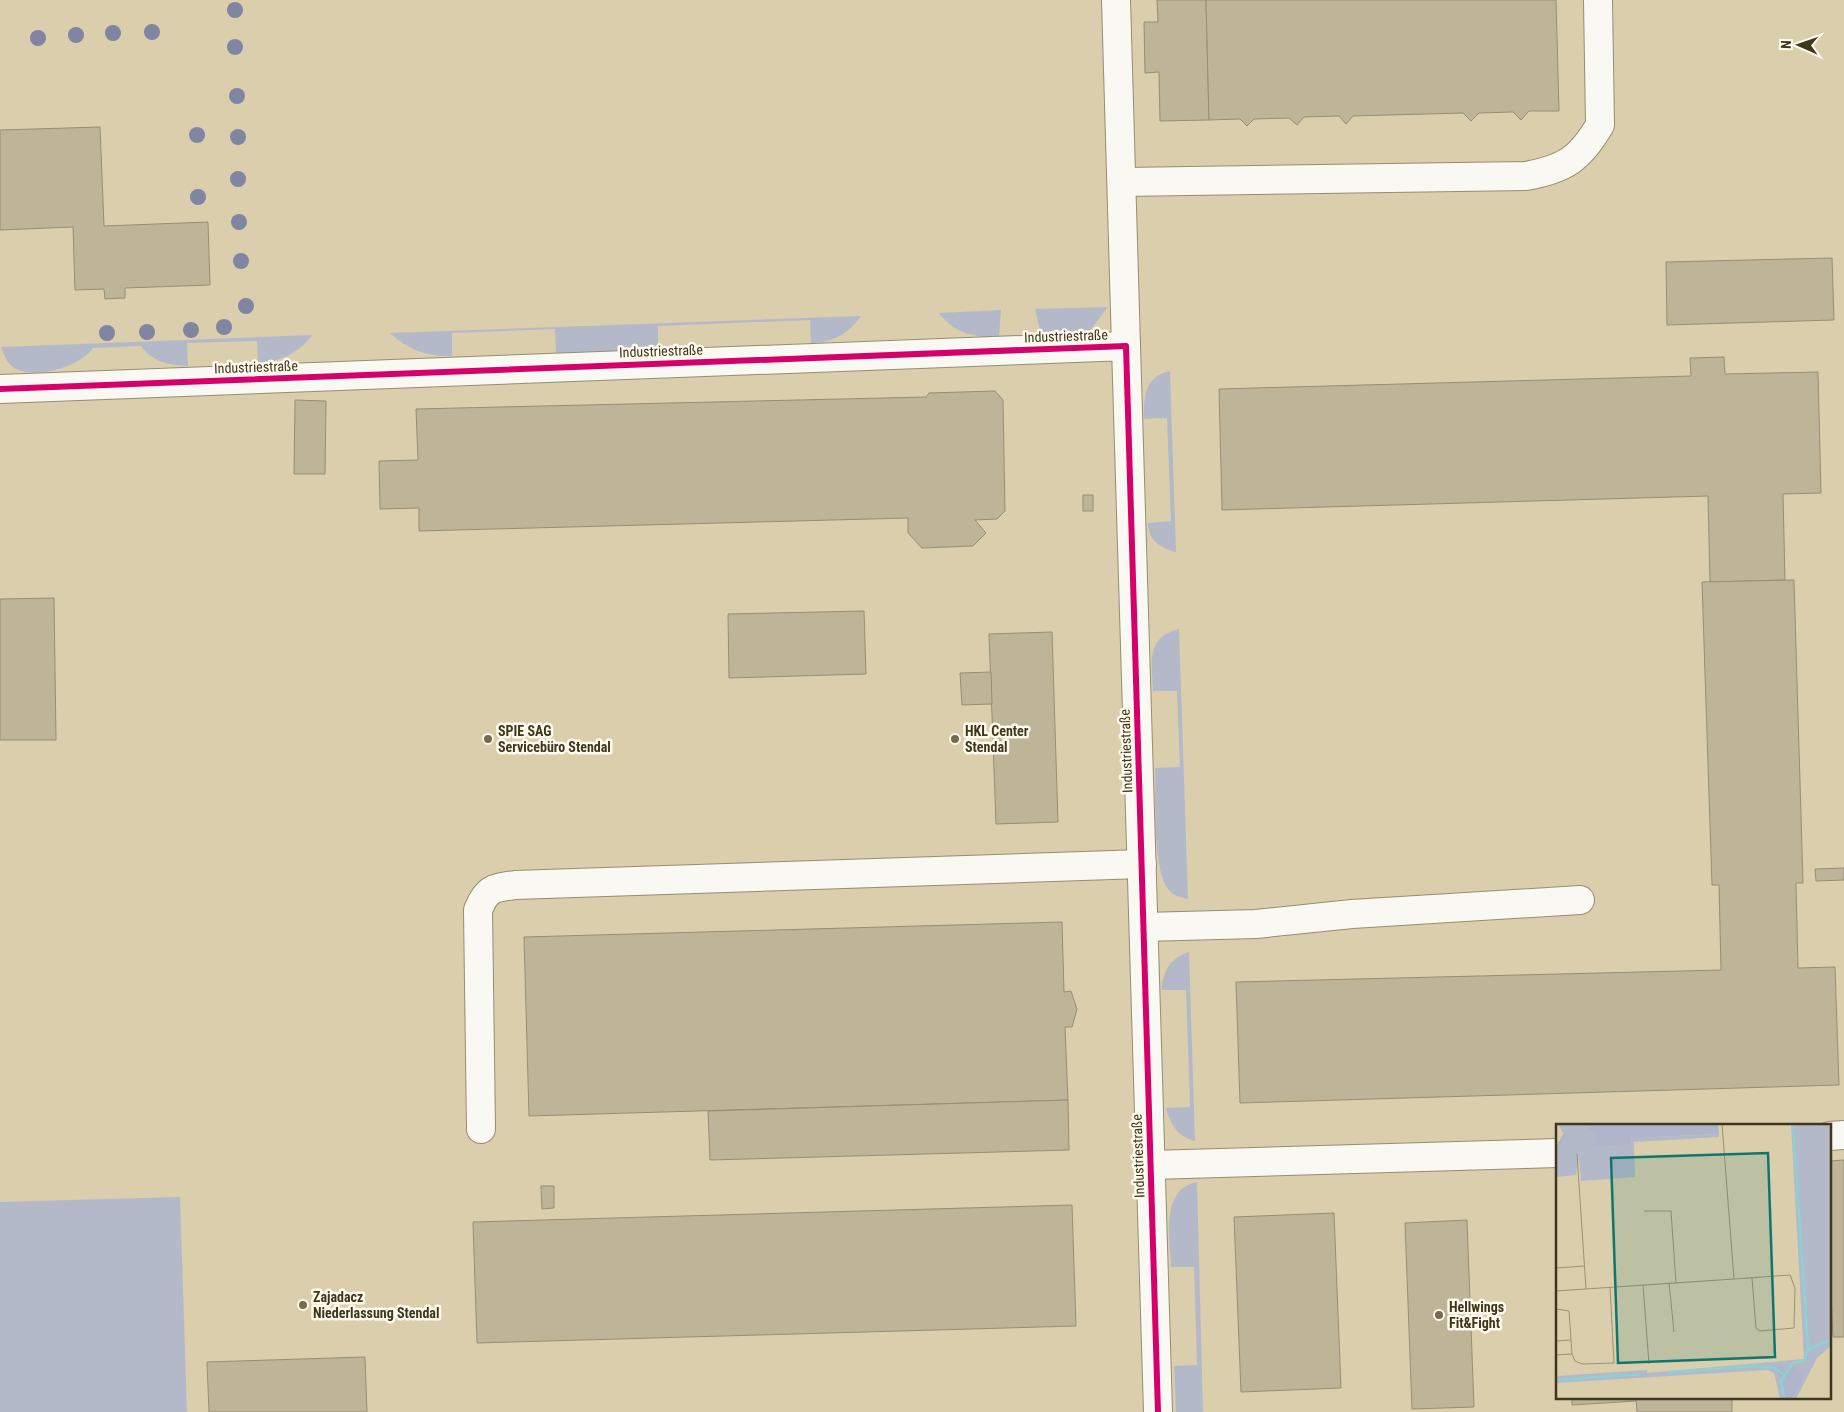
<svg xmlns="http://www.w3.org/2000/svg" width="1844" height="1412" font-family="'Roboto Condensed',sans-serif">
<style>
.green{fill:#b4b9c9}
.building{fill:#beb599;stroke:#978e73}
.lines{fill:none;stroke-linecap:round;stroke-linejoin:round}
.minor-casing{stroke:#968d72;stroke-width:30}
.minor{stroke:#f9f8f3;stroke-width:28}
.cycleway-casing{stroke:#fefaee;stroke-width:9}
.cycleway{stroke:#d6006c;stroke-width:6}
.tree{fill:#8085a2}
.poi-dot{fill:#756b4e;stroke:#fefaee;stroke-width:2}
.labels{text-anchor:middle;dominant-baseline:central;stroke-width:5;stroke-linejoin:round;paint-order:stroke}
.street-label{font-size:14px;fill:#3f361c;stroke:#fefaee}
.poi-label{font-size:14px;font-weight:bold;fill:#3f361c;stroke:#fefaee;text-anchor:start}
.inset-river{fill:none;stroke:#8bd2d5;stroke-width:2.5}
.inset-road{fill:none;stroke:#9c9172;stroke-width:1}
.view{fill:#0f766e;fill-opacity:0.15;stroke:#0f766e;stroke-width:2.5}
.inset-edge{fill:none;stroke:#3f361c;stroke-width:2.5}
</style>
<rect width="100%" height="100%" fill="#daceac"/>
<!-- green -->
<g class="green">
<path d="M1108,307L1088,333L1041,335L1035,309Z"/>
<path d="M1001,310L999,337C975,338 953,333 939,313Z"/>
<path d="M861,316C848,334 834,342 811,343L810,320L658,326V349L556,353L555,329L452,333V356C428,357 408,350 390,333Z"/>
<path d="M312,335C301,352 278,363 258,363L257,341L187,343L188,366C169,365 152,362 141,346L93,348C80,367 33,381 13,367C6,362 4,354 1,347Z"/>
<path d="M1170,371L1176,552C1160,548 1148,540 1148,523L1171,521L1167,418L1144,419C1144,396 1144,377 1170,371Z"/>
<path d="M1179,629L1188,899C1180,897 1173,896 1168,889C1152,868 1156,797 1155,768L1180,767L1177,691H1153C1152,662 1145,638 1179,629Z"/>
<path d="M1189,952L1195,1141C1178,1137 1170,1124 1166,1108L1190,1107L1186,990H1162C1162,971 1171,958 1189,952Z"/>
<path d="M1197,1182L1203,1412H1176L1174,1366L1197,1365L1194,1267H1171C1170,1239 1160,1189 1197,1182Z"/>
<path d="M180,1197L187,1412H0V1202Z"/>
</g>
<!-- building -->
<g class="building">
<path d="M1157,0H1206L1209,120L1160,121L1159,72L1145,73L1144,22H1158Z"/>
<path d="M1206,0H1556L1559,111H1529L1521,120L1513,112L1479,113L1471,121L1463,113L1353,116L1346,124L1339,116L1304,117L1297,125L1289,118L1254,119L1247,126L1240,119L1209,120Z"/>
<path d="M100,127L104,226L208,222L210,285L125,288V298L105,299L104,289L75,290L73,227L0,230V130Z"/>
<path d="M1832,258L1834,320L1667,325L1666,262Z"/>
<path d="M1724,357L1725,374L1818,372L1821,493L1783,494L1785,580L1710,582L1708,496L1222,510L1219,389L1691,376L1690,358Z"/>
<path d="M995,391L1003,400L1005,511L997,519L975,520L986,533L973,546L922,548L908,533V518L419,531V508L380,509L379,461L418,460L416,409L926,397L929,393Z"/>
<path d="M295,400L326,401L325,474H294Z"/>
<rect x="1083" y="495" width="10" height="16"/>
<path d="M1794,580L1803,883H1796L1798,968L1835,967L1839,1085L1240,1103L1236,982L1721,970L1719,885H1712L1702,582Z"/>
<path d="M54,598L56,740H0V599Z"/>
<path d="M864,611L866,674L729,678L728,614Z"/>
<path d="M1052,632L1058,822L996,824L989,634Z"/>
<path d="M991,672L992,704L962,705L960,673Z"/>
<path d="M1844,868V880L1816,881L1815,869Z"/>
<path d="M1062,922L1064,992L1071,991L1077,1009L1072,1027H1065L1068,1100L529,1116L524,937Z"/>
<path d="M1068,1100L1069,1150L710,1160L708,1111Z"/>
<path d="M1844,1160V1337H1833L1830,1270V1161Z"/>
<path d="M541,1186H554V1208L542,1209Z"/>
<path d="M1072,1205L1076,1326L477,1343L473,1222Z"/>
<path d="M1334,1213L1341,1388L1241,1392L1234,1217Z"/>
<path d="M1467,1220L1474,1407L1412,1409L1405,1223Z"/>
<path d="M365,1357L367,1412H209L207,1362Z"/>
<path d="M1572,1398H1636V1401L1572,1405Z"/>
<path d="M1636,1398H1732V1412H1637Z"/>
</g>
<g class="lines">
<defs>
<g id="minor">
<path d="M1116,0L1126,346"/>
<path d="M1123,182L1526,176C1565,169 1580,159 1600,125L1598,0"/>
<path d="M0,389L1126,346L1158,1412"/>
<path d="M1144,927L1256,924L1352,914L1580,900"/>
<path d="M481,1129L478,910C487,888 493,888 515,885L1142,864"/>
<path d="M1830,1136L1844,1135"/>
<path d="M1151,1165L1558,1153"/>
</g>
</defs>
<!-- minor casing -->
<use href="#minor" class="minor-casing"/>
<!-- minor -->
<use href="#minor" class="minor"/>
<defs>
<path id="cycleway" d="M0,389L1126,346L1158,1412"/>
</defs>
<!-- cycleway casing -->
<use href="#cycleway" class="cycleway-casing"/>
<!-- cycleway -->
<use href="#cycleway" class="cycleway"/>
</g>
<!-- trees -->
<g class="tree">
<circle cx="235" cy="10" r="8"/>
<circle cx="152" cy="32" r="8"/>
<circle cx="113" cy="33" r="8"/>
<circle cx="76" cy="35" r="8"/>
<circle cx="38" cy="38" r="8"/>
<circle cx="235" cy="47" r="8"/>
<circle cx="237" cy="96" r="8"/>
<circle cx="197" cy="135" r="8"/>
<circle cx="238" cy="137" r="8"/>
<circle cx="238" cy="179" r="8"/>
<circle cx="198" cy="197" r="8"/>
<circle cx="239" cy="222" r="8"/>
<circle cx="241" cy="261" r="8"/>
<circle cx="246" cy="306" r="8"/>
<circle cx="224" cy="327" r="8"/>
<circle cx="191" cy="330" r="8"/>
<circle cx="147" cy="332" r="8"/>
<circle cx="107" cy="333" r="8"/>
</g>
<!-- markers -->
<g class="poi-dot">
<circle cx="488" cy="739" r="5"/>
<circle cx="955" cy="739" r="5"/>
<circle cx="303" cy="1305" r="5"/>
<circle cx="1439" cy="1315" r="5"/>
</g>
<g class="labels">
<!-- street labels -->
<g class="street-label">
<text transform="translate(1066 336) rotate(-2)">Industriestraße</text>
<text transform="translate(661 351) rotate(-2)">Industriestraße</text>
<text transform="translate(256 367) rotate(-2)">Industriestraße</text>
<text transform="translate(1126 751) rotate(-92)">Industriestraße</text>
<text transform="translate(1138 1156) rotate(-92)">Industriestraße</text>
</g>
<!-- poi labels -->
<g class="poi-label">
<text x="498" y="731">SPIE SAG<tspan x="498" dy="16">Servicebüro Stendal</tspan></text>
<text x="965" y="731">HKL Center<tspan x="965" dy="16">Stendal</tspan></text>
<text x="313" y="1297">Zajadacz<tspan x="313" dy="16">Niederlassung Stendal</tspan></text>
<text x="1449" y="1307">Hellwings<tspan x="1449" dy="16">Fit&amp;Fight</tspan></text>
</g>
</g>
<!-- overview -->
<g transform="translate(1556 1124)">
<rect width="275" height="275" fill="#daceac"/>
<path d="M2,0H25L38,10L40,17L75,20L76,14L163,10V13L78,18L79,53L25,57L23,33L20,51L0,53V22L12,17ZM235,0H275V222L261,234L240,275H235L245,262L226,247L220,248L230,275H224L218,249L211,246L0,259V252L91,246V249L248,235Z" fill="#b4b9c9"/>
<path d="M2,0L12,13V17L0,22L8,9ZM25,0H162L163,10L76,14L75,20L35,23L40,17L38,10ZM226,241L229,249L233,243H240L246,251L245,262L235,275H230L219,245L218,242Z" fill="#afb5cb"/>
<path class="inset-river" d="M253,225L275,216M113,248L201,242L218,244L229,251M0,256L85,250M229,275L225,257L237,239L249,236L252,225L237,0"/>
<path class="inset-road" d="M21,30L30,165M88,87H115L120,159M0,144L28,142M178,155L234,151L239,164L238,204L204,207L200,204L196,154M113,159L118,208M87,161L93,240M0,167L178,155L166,0M0,185L13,187L16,230L0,231M0,217L15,216M16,230L19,237L26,240L58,239L54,163"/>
<path class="view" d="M212,29L219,233L62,239L55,34Z"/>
<rect width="275" height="275" class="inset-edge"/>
</g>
<!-- north arrow -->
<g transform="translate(1799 45) rotate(272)" stroke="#fefaee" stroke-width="4" paint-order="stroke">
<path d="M0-4L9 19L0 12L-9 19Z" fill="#3f361c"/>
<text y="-8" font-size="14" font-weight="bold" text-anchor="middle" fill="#3f361c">N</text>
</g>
</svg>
